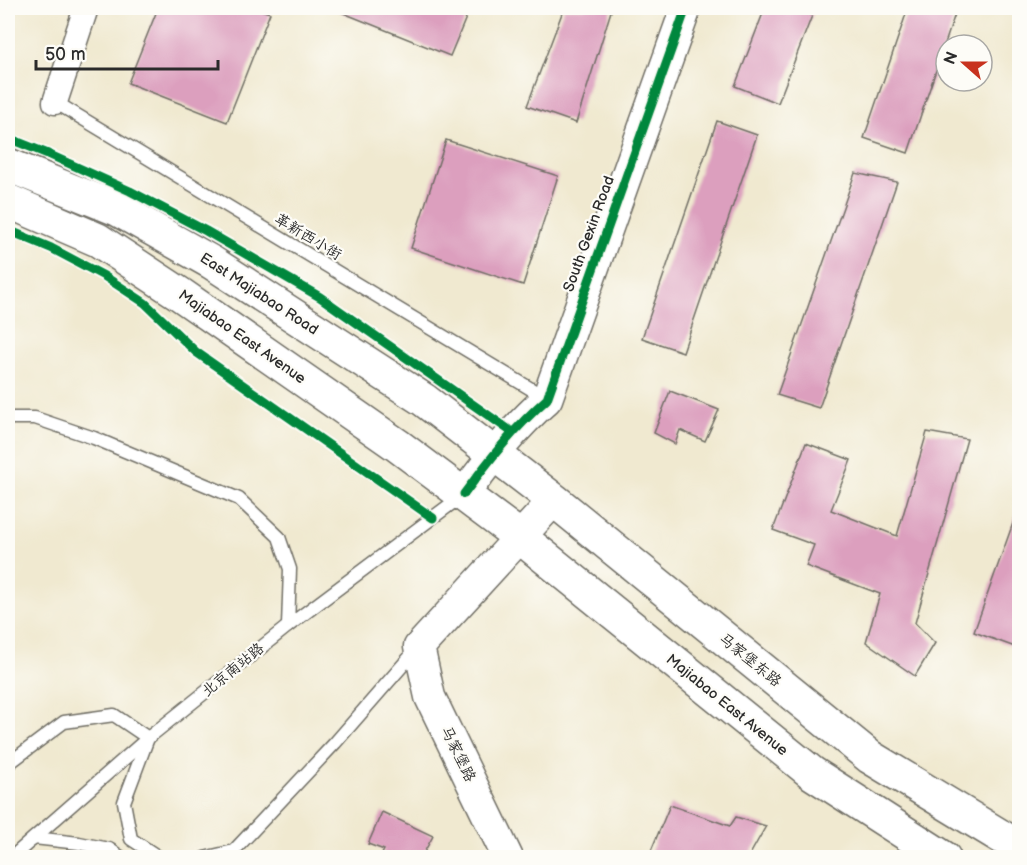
<svg xmlns="http://www.w3.org/2000/svg" width="1027" height="865" font-family="'Balsamiq Sans','LXGW WenKai TC',sans-serif">
<style>
.building{fill:#dc9fbe}
.lines{fill:none;stroke-linecap:round;stroke-linejoin:round}
.service-casing{stroke:#706e65;stroke-width:15}
.minor-casing{stroke:#706e65;stroke-width:27}
.tertiary-casing{stroke:#706e65;stroke-width:33}
.secondary-casing{stroke:#706e65;stroke-width:36}
.service{stroke:#fff;stroke-width:12}
.minor{stroke:#fff;stroke-width:24}
.tertiary{stroke:#fff;stroke-width:30}
.secondary{stroke:#fff;stroke-width:33}
.cycleway-casing{stroke:#fdfcf7;stroke-width:13}
.cycleway{stroke:#00873e;stroke-width:9}
.labels{text-anchor:middle;dominant-baseline:central;stroke-width:4.5;stroke-linejoin:round;paint-order:stroke}
.street-label{font-size:15px;fill:#2b2b2b;stroke:#fdfcf7}
</style>
<rect width="100%" height="100%" fill="#fdfcf7"/>
<filter id="ink" filterUnits="userSpaceOnUse"><feTurbulence type="fractalNoise" baseFrequency=".0167" numOctaves="2"/><feDisplacementMap in="SourceGraphic" scale="12" xChannelSelector="R" yChannelSelector="G"/><feConvolveMatrix kernelMatrix="1 2 1 2 8 2 1 2 1" color-interpolation-filters="sRGB"/></filter>
<filter id="wash" filterUnits="userSpaceOnUse"><feTurbulence type="fractalNoise" baseFrequency=".008" numOctaves="4" result="noise"/><feDisplacementMap in="SourceGraphic" scale="24" xChannelSelector="R" yChannelSelector="G"/><feGaussianBlur stdDeviation="1.35" result="paint"/><feColorMatrix in="noise" values="0 0 0 0 0 0 0 0 0 0 0 0 0 0 0 0 0 1.4 0 .05"/><feComposite in="paint" operator="in"/></filter>
<g filter="url(#wash)">
<rect width="100%" height="100%" fill="#f0e9d0"/>
<g id="blocks">
<!-- building -->
<g class="building">
<path d="M158,8H255L270,13L227,122L128,83Z"/>
<path d="M331,8H470L450,56Z"/>
<path d="M564,8H612L576,123L527,106Z"/>
<path d="M765,8H815L778,103L735,86Z"/>
<path d="M908,8H937L955,14L908,153L864,138Z"/>
<path d="M717,121L757,135L683,352L642,338Z"/>
<path d="M446,140L558,176L523,285L411,248Z"/>
<path d="M855,173L897,182L819,408L777,395Z"/>
<path d="M670,391L719,410L705,441L680,430L675,444L654,433Z"/>
<path d="M927,432L967,439L915,623L935,643L915,676L866,642L880,594L806,566L814,545L773,530L806,443L851,460L831,510L897,536Z"/>
<path d="M1017,512H1020V635L1015,647L974,632Z"/>
<path d="M670,805L730,826L736,817L766,826L748,858H648Z"/>
<path d="M382,812L433,836L421,858H380L384,850L368,844Z"/>
</g>
</g>
</g>
<g filter="url(#ink)">
<use href="#blocks" fill-opacity="0" stroke="#706e65" stroke-width="1.5"/>
<g class="lines">
<defs>
<g id="service">
<path d="M55,102L546,398"/>
<path d="M8,418H35L94,438L239,499L279,537L290,569L288,626"/>
<path d="M8,764L64,722L114,715L148,738L124,802L131,839L160,858"/>
<path d="M32,840L34,838L79,843L109,849L122,858"/>
<path d="M11,858L148,738L288,626L463,495"/>
<path d="M204,858L234,851"/>
<path d="M227,858L335,743L416,650"/>
</g>
<path id="minor" d="M55,102L86,8"/>
<g id="tertiary">
<path d="M464,494C489,460 515,427 547,399L686,8"/>
<path d="M508,858L430,697L419,647L554,500"/>
</g>
<g id="secondary">
<path d="M8,165L117,209L211,262L424,400L554,500L870,757L1020,848"/>
<path d="M8,201L98,240L180,294L397,445L520,537L812,773L944,858"/>
</g>
</defs>
<!-- service casing -->
<use href="#service" class="service-casing"/>
<!-- minor casing -->
<use href="#minor" class="minor-casing"/>
<!-- tertiary casing -->
<use href="#tertiary" class="tertiary-casing"/>
<!-- secondary casing -->
<use href="#secondary" class="secondary-casing"/>
<!-- service -->
<use href="#service" class="service"/>
<!-- minor -->
<use href="#minor" class="minor"/>
<!-- tertiary -->
<use href="#tertiary" class="tertiary"/>
<!-- secondary -->
<use href="#secondary" class="secondary"/>
<defs>
<g id="cycleway">
<path d="M8,138L48,154L130,191L206,231L320,297L512,432"/>
<path d="M8,230L51,248L104,276L145,303L196,352L433,518"/>
<path d="M464,494C489,460 515,427 547,399L686,8"/>
</g>
</defs>
<!-- cycleway casing -->
<use href="#cycleway" class="cycleway-casing"/>
<!-- cycleway -->
<use href="#cycleway" class="cycleway"/>
</g>
</g>
<g class="labels">
<!-- street labels -->
<g class="street-label">
<text transform="translate(589 234) rotate(-70)">South Gexin Road</text>
<text transform="translate(308 237) rotate(31)">革新西小街</text>
<text transform="translate(259 294) rotate(33)">East Majiabao Road</text>
<text transform="translate(242 337) rotate(35)">Majiabao East Avenue</text>
<text transform="translate(750 660) rotate(39)">马家堡东路</text>
<text transform="translate(233 670) rotate(-39)">北京南站路</text>
<text transform="translate(727 705) rotate(39)">Majiabao East Avenue</text>
<text transform="translate(458 754) rotate(64)">马家堡路</text>
</g>
</g>
<!-- margin -->
<rect width="1027" height="865" fill="none" stroke="#fdfcf7" stroke-width="30"/>
<!-- north arrow -->
<g transform="translate(964 63) rotate(291)"><circle r="28" fill="#fdfcf7" stroke="#a9a8a5" stroke-width="1.5"/>
<path d="M0-4.5L10 22L0 15L-10 22Z" fill="#c8321e"/>
<text y="-9" font-size="16" font-weight="bold" text-anchor="middle" fill="#2b2b2b">N</text>
</g>
<!-- scale -->
<path d="M36 60v9h182v-9" fill="none" stroke="#2b2b2b" stroke-width="3"/>
<text x="45" y="60" font-size="18" fill="#2b2b2b" stroke="#fdfcf7" stroke-width="4.5" paint-order="stroke">50 m</text>
</svg>
